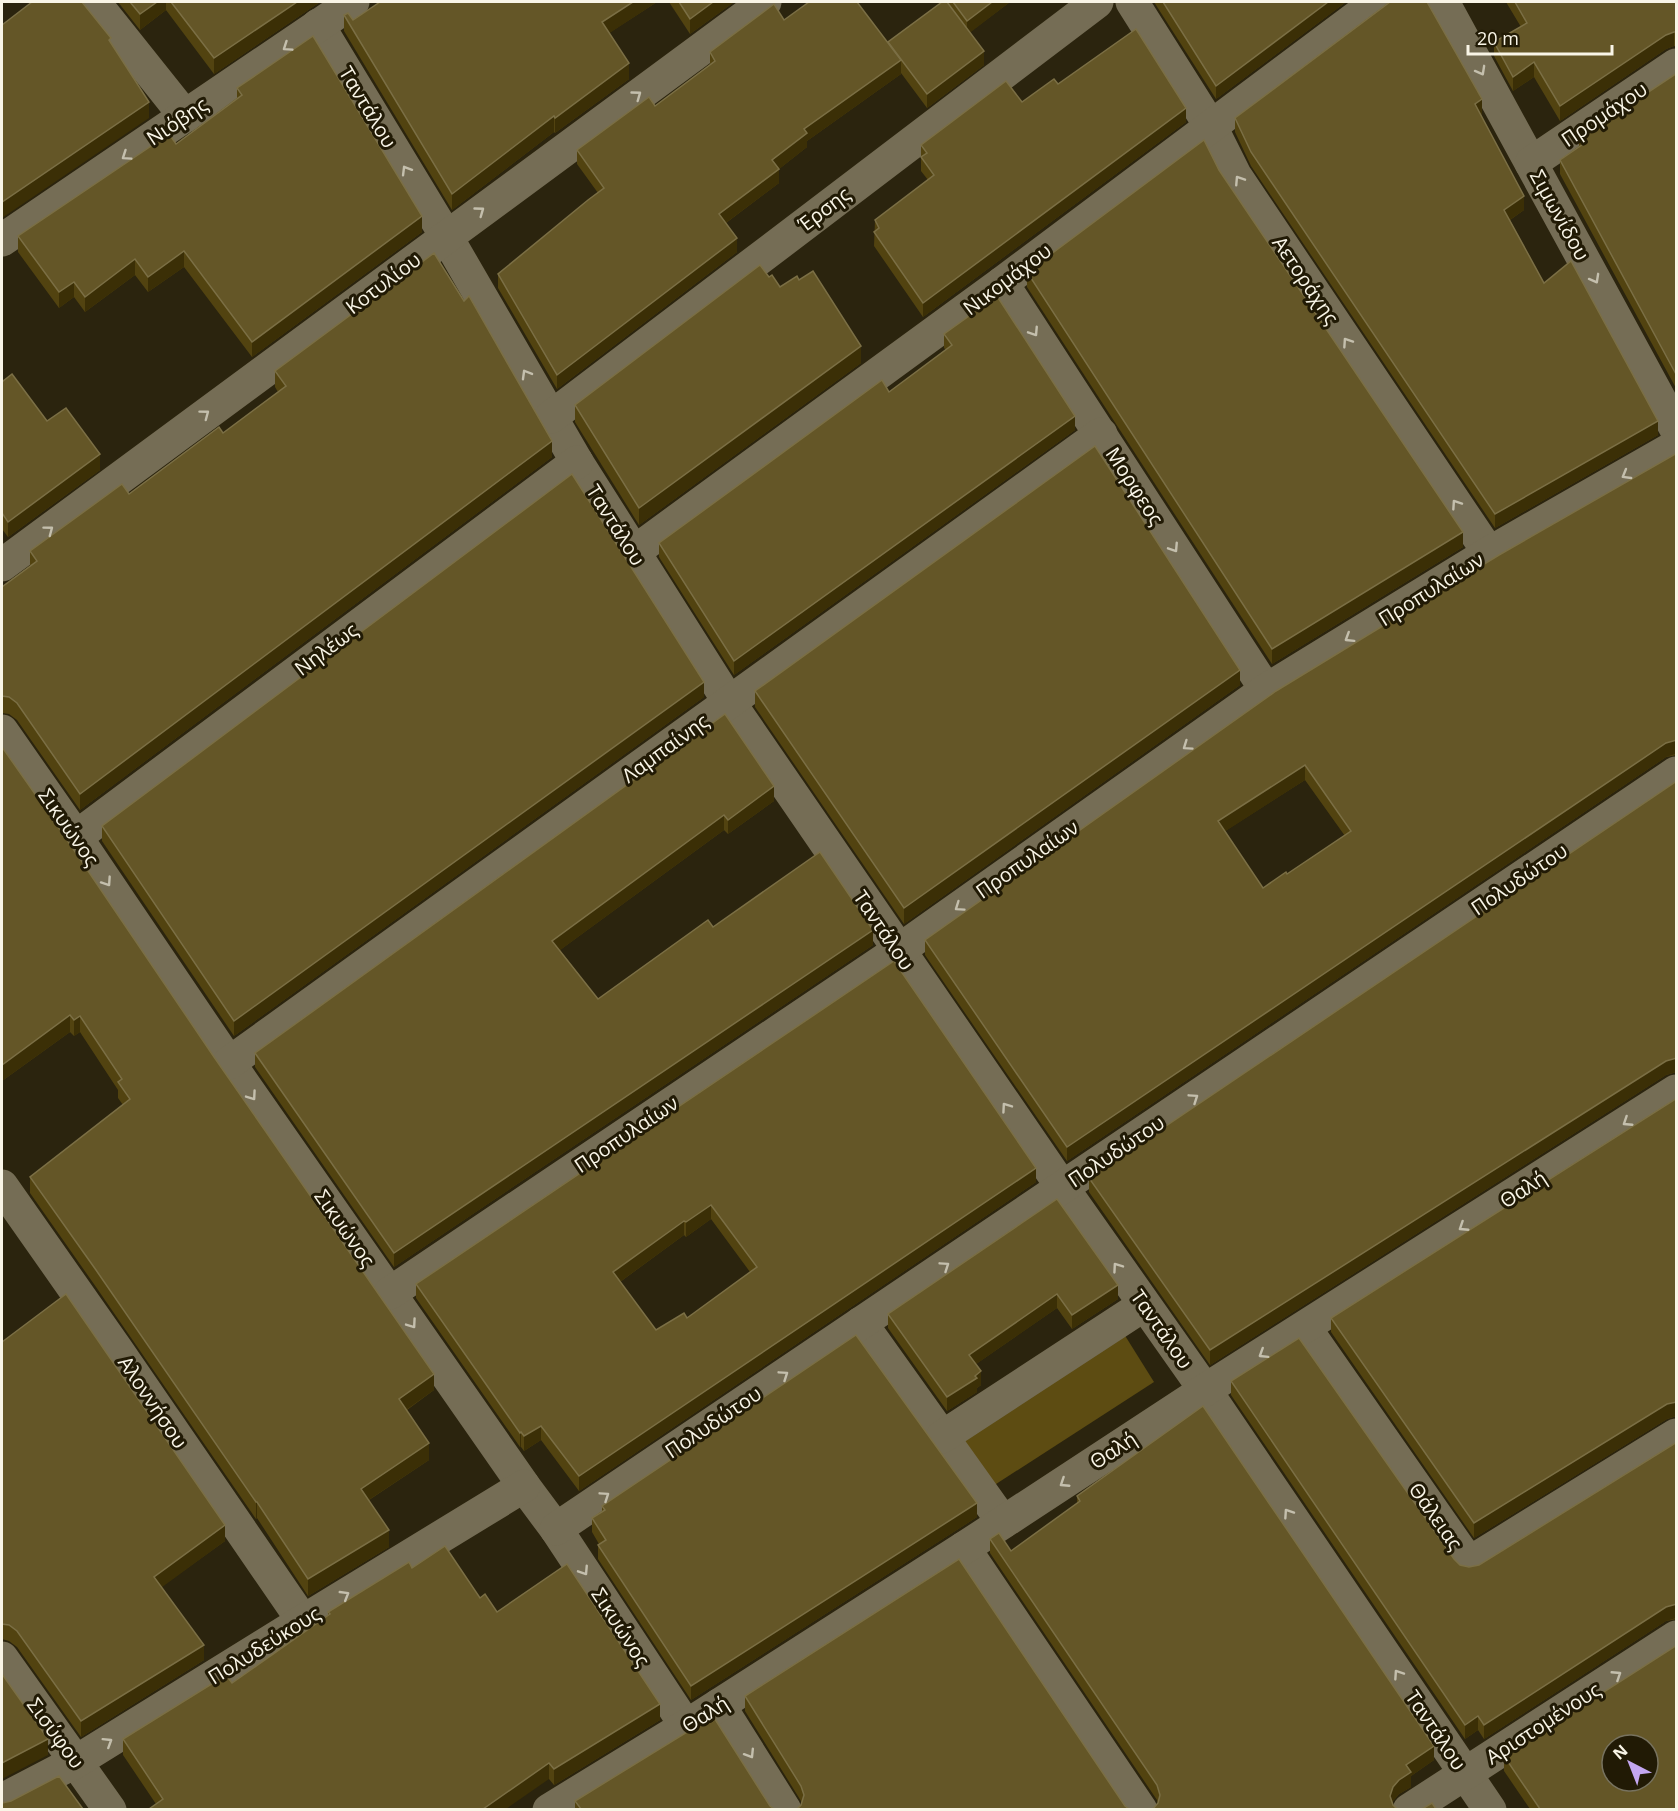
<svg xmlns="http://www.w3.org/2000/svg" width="1678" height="1811" font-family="'Open Sans',sans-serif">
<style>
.green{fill:#5d4c12}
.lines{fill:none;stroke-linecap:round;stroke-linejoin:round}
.minor{stroke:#756d55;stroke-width:33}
.wall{fill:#524310;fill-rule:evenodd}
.shaded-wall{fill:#3b2f06}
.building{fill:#645627;stroke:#7b6f45;stroke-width:1.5;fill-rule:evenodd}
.oneway{stroke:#c4bfad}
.labels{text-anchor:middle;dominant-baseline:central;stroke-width:6;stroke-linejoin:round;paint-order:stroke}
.street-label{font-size:20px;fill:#f9f5e7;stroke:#211a05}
</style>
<rect width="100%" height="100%" fill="#2b240e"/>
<!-- green -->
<path class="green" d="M1124,1334L1154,1382L993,1486L962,1438Z"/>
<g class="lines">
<!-- minor -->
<g class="minor">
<path d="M94,2L185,116"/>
<path d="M1132,2L1211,127L1235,175L1489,553"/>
<path d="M1443,2L1676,429"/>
<path d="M318,25L446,236L577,462L729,702L1062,1187L1205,1390L1490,1810"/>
<path d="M1531,163L1676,65"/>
<path d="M2,240L353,2"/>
<path d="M1002,283L1266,690"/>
<path d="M551,417L1097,2"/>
<path d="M634,552L1002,283L1377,2"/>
<path d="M2,565L765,2"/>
<path d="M2,731L76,837L229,1063L524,1486L556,1529L686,1726"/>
<path d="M76,837L577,462"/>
<path d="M229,1063L1101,434"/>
<path d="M2,1186L117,1350L303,1621"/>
<path d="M390,1293L898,951L1266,690L1489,553L1676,446"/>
<path d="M861,1323L1003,1522"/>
<path d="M1305,1328L1469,1563L1676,1435"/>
<path d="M942,1437L1144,1305"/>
<path d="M556,1529L1676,773"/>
<path d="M964,1548L1141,1810"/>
<path d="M2,1658L110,1810"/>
<path d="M719,1705L785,1810"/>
<path d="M2,1800L77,1761L303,1621L524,1486"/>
<path d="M549,1810L686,1726L964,1548L1205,1390L1676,1091"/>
<path d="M1409,1810L1676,1637"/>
</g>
</g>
<!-- wall -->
<g class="wall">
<path d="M118,2H320L214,74L166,10L140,30Z"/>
<path d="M380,2H657L609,33L629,79L555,133L554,132L452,210L344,31V15L353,20Z"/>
<path d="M669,2H734L690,34Z"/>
<path d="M942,2H1010L970,32L984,65L927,108L901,73V74L807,141V147L779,169V183L726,223L737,252L557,389L498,288V274L598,193L577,164V150L655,106L710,65V52L784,20L888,43Z"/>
<path d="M1154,2H1346L1216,99Z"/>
<path d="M1506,2H1677V47L1674,46L1666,49L1560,121L1534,77L1513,91L1494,56V42L1521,27Z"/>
<path d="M1388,3L1482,113L1481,114L1524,210L1510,220L1544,283L1658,435L1495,528L1251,166L1235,132V118Z"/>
<path d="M1677,73V390L1560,174V160L1579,146V138Z"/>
<path d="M1058,84L1186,122L923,317L874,246L875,220L928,180L921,171V145L1022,102Z"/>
<path d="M237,88L422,232L252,357L184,267L148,292L135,275L85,312L74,297L59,308L18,252V236L176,144L237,98Z"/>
<path d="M1219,170L1463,547L1272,664L1027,287V272Z"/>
<path d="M769,277L861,363L639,525L575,422V405Z"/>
<path d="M944,334L1075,430L734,675L659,557V543L889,392L946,350L944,348Z"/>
<path d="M275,371L552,457L80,810L17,720L9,714L2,713V587L30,566V551L129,494L223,433L278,392L275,387Z"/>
<path d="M2,379L100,470L8,537L2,529Z"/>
<path d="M1677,453V755L1666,757L1067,1161L925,955V940ZM1305,780L1345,836L1287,874L1263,888L1225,831Z"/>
<path d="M1240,685L904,924L755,707V691Z"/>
<path d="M704,697L234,1036L102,841V826Z"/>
<path d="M725,714L774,801L728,834L724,830L560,950L598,999L713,927L873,945L394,1267L255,1067V1053Z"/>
<path d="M2,747L434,1390L407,1410L429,1460L369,1500L389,1547L308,1596L257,1518L256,1519L96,1287L30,1193V1177L123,1105L118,1098V1090L80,1032L74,1036L70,1032L2,1081Z"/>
<path d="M1677,781V1072L1666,1075L1210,1365L1089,1192V1178Z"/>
<path d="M894,961L1036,1182L579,1491L541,1440L524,1451L521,1447H520L416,1298V1284ZM711,1219L750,1272L687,1318L656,1330L620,1282L684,1235L686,1237Z"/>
<path d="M1677,1098V1416L1667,1419L1474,1538L1331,1332V1318Z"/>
<path d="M1057,1199L1118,1299L1072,1329L1057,1308L976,1364L981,1385L977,1388V1392L947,1411L888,1328V1314Z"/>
<path d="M2,1342L225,1541L161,1587L204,1660L81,1737L17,1647L9,1641L2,1639Z"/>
<path d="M1231,1381L1460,1565L1469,1567L1479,1565L1677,1442V1619L1666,1621L1484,1739L1478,1730L1465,1739L1231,1395Z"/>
<path d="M1077,1496L1434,1760L1411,1776V1787L1399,1794L1393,1801V1805L1158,1804L1157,1800L990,1553V1539L1011,1551L1077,1504Z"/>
<path d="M602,1506L977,1517L691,1700L598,1559V1545L599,1544L592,1532V1518L602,1511Z"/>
<path d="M959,1559L801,1805V1801L745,1711V1696Z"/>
<path d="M412,1568L480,1598L497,1612L660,1720L554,1785L549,1779L156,1804L123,1755V1739L232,1683L328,1615V1612Z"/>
<path d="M1504,1756L1677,1809H1530L1504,1771Z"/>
<path d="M575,1801L770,1806L774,1809H575Z"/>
</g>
<!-- shaded-wall -->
<g class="shaded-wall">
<path d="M157,2H166V10L140,30V14Z"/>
<path d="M297,2H320L214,74V58Z"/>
<path d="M633,2H657L602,38V22Z"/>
<path d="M713,2H734L690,34V19Z"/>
<path d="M992,2H1010L967,35V21Z"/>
<path d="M1328,2H1346L1216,99V86Z"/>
<path d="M1674,32V46L1666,49L1560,121V106L1666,35Z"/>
<path d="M984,51V65L927,108V94Z"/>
<path d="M901,60V74L807,141V147L774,173L779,169V183L719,228V214L804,129Z"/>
<path d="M1534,62V77L1513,91V77Z"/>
<path d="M629,63V79L555,133V118Z"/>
<path d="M1482,99V113L1475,118V104Z"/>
<path d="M149,102V118L2,218V202Z"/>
<path d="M1186,108V122L923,317V303Z"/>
<path d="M554,116V132L452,210V194Z"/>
<path d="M1524,196V210L1504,224V210Z"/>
<path d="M422,216V232L252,357V342Z"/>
<path d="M737,238V252L557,389V375Z"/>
<path d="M184,251V267L148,292V277Z"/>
<path d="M135,259V275L85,312V297Z"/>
<path d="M74,282V297L59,308V292Z"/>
<path d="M861,346V363L639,525V508Z"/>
<path d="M1075,416V430L734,675V661Z"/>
<path d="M1658,421V435L1495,528V514Z"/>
<path d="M552,441V457L80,810V794Z"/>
<path d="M100,454V470L8,537V522Z"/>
<path d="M1463,532V547L1272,664V649Z"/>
<path d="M1240,670V685L904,924V908Z"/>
<path d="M704,682V697L234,1036V1021Z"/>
<path d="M1675,740V754L1666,757L1067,1161V1147L1666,743Z"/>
<path d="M1305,765V780L1218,836V821Z"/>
<path d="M774,786V801L728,834V820Z"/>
<path d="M724,815V830L552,956V941Z"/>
<path d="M873,930V945L394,1267V1253Z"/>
<path d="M70,1015V1032L2,1081V1065Z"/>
<path d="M80,1016V1032L74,1036V1020Z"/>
<path d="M1676,1058V1072L1666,1075L1210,1365V1350L1666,1061Z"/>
<path d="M1036,1168V1182L579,1491V1476Z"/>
<path d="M711,1205V1219L686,1237V1222Z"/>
<path d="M684,1221V1235L613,1287V1272Z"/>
<path d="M1118,1285V1299L1072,1329V1315Z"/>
<path d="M1057,1294V1308L969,1369V1355Z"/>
<path d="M981,1371V1385L977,1388V1392L947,1411V1397Z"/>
<path d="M434,1374V1390L399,1415V1399Z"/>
<path d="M1676,1402V1416L1667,1419L1474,1538V1523L1667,1404Z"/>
<path d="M541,1426V1440L524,1451V1436Z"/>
<path d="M521,1432V1447H520V1433Z"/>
<path d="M429,1443V1460L361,1505V1489Z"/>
<path d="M256,1502H257V1518L256,1519Z"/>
<path d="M977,1503V1517L691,1700V1686Z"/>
<path d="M225,1525V1541L154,1593V1577Z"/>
<path d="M389,1530V1547L308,1596V1579Z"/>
<path d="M1676,1604V1618L1666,1621L1484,1739V1725L1666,1607Z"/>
<path d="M204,1645V1660L81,1737V1721Z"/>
<path d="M660,1704V1720L554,1785V1769Z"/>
<path d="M1478,1716V1730L1465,1739V1725Z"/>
<path d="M48,1739V1755L2,1779V1763Z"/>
<path d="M1434,1746V1760L1411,1776V1787L1399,1794L1393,1801L1390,1809V1796L1393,1787L1406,1765Z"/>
<path d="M549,1763V1779L506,1809H483Z"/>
</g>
<!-- building -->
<g class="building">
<path d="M32,2H82L111,38L109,40L149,102L2,202V25Z"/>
<path d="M130,2H157L140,14Z"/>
<path d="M171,2H297L214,58Z"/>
<path d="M380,2H633L602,22L629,63L555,118L554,116L452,194L344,15L348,13L353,20Z"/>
<path d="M679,2H713L690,19Z"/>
<path d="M809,2H857L901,60L804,129L807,133L772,160L779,169L719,214L737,238L557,375L498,274L588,200L604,188L577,150L649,97L655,106L715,61L710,52L774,4L784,20Z"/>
<path d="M942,2H947L984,51L927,94L888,42Z"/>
<path d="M953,2H992L967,21Z"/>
<path d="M1163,2H1328L1216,86Z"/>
<path d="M1390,2H1427L1482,99L1475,104L1524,196L1504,210L1544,283L1571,261L1658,421L1495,514L1251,152L1235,118Z"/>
<path d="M1515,2H1677V32H1674L1666,35L1560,106L1534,62L1513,77L1494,42L1527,23Z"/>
<path d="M1136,29L1186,108L923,303L874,232L879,228L875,220L934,175L921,157L927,153L921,145L1006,81L1022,102L1054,79L1058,84Z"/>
<path d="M313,36L422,216L252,342L184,251L148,277L135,259L85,297L74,282L59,292L18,236L169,134L176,144L242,95L237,88Z"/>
<path d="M1677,73V376L1560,160L1583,144L1579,138Z"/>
<path d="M1204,140L1219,170L1463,532L1272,649L1027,272Z"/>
<path d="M434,253L464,301L469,296L552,441L80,794L17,703L9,697L2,696V587L37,561L30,551L122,484L129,494L219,427L223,433L286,386L275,371Z"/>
<path d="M760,265L769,277L772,275L780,287L797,276L799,280L813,271L861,346L639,508L575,405Z"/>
<path d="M997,296L1075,416L734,661L659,543L882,380L889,392L952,345L944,334Z"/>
<path d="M12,374L47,421L66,408L100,454L8,522L2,513V379L3,381Z"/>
<path d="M1095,446L1240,670L904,908L755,691Z"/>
<path d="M1677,453V740L1666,743L1067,1147L925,940L1276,691L1499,555ZM1305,765L1351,831L1287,874L1286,872L1263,888L1218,821Z"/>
<path d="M572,474L704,682L234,1021L102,826Z"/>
<path d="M725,714L774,786L728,820L724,815L552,941L598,999L708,920L713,927L820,852L873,930L394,1253L255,1053Z"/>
<path d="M2,747L61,831L214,1057L434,1374L399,1399L429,1443L361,1489L389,1530L308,1579L257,1502H256L96,1270L30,1177L130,1099L118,1082L122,1079L80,1016L74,1020L70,1015L2,1065Z"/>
<path d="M1677,781V1058L1666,1061L1210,1350L1089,1178Z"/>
<path d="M894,961L1036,1168L579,1476L541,1426L524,1436L521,1432L520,1433L416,1284ZM711,1205L757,1267L687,1318L684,1313L656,1330L613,1272L684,1221L686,1222Z"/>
<path d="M1677,1098V1402L1667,1404L1474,1523L1331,1318Z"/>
<path d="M1057,1199L1118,1285L1072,1315L1057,1294L969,1355L981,1371L975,1376L977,1378L947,1397L888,1314Z"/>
<path d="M66,1294L225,1525L154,1577L204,1645L81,1721L17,1631L9,1625L2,1624V1342Z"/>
<path d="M856,1335L977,1503L691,1686L598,1545L606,1540L592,1518L605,1510L602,1506Z"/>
<path d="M1299,1338L1454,1559L1460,1565L1469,1567L1479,1565L1677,1442V1604L1666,1607L1484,1725L1478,1716L1465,1725L1231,1381Z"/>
<path d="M1203,1406L1434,1746L1406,1765L1411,1772L1399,1780L1393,1787L1390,1796L1393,1805L1397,1809H1153L1158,1803L1160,1795L1157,1785L990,1539L999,1533L1011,1551L1080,1501L1077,1496Z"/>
<path d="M445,1546L480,1598L485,1594L497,1612L567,1564L660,1704L554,1769L549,1763L483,1809H149L163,1799L123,1739L226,1675L232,1683L330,1614L328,1612L409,1562L412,1568Z"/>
<path d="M959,1559L1125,1806L1129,1809H797L801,1805L804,1795L801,1786L745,1696Z"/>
<path d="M1677,1645V1809H1540L1504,1756ZM1612,1745H1648V1781H1612Z"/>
<path d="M2,1674L48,1739L2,1763Z"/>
<path d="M713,1716L770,1806L774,1809H581L575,1801Z"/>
<path d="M59,1776L83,1809H2V1803L11,1801Z"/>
<path d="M1432,1803L1436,1809H1422Z"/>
</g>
<!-- one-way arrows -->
<defs><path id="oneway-chevron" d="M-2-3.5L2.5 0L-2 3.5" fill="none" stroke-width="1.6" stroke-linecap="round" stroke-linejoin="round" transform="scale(1.5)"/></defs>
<g class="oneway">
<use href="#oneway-chevron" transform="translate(287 47) rotate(146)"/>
<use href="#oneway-chevron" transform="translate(1481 71) rotate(61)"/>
<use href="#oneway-chevron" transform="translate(637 95) rotate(-36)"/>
<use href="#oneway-chevron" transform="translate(126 156) rotate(146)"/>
<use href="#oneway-chevron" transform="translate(406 170) rotate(-121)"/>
<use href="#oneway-chevron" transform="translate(1239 180) rotate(-123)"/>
<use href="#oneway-chevron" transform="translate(480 211) rotate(-36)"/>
<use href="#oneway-chevron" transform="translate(1595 279) rotate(61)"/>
<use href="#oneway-chevron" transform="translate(1034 332) rotate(57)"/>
<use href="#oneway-chevron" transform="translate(1347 342) rotate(-124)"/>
<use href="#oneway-chevron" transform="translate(526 374) rotate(-120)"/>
<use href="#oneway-chevron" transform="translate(205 414) rotate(-37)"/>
<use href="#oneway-chevron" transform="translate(1626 475) rotate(150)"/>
<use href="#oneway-chevron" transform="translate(1456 504) rotate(-124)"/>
<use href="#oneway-chevron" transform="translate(49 530) rotate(-37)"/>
<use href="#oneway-chevron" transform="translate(1174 548) rotate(57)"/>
<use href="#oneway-chevron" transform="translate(1349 638) rotate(148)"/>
<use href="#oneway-chevron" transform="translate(1187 746) rotate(145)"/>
<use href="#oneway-chevron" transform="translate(107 882) rotate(56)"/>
<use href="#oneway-chevron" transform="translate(959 907) rotate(145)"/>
<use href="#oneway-chevron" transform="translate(252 1096) rotate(55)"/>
<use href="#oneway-chevron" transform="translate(1194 1098) rotate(-34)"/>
<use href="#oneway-chevron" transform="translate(1006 1107) rotate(-125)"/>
<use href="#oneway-chevron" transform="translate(1627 1122) rotate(147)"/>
<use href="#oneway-chevron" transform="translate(1463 1227) rotate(147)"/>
<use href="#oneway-chevron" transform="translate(945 1266) rotate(-34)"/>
<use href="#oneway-chevron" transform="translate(1117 1267) rotate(-125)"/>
<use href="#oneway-chevron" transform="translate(412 1324) rotate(55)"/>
<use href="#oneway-chevron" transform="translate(1263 1354) rotate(148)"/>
<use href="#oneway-chevron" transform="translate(784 1375) rotate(-34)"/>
<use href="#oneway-chevron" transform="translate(1064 1483) rotate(147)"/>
<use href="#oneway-chevron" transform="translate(605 1496) rotate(-34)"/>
<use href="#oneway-chevron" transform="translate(1288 1513) rotate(-124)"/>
<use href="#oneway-chevron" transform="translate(584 1571) rotate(57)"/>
<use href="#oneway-chevron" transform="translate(345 1595) rotate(-31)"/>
<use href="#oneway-chevron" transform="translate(1398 1674) rotate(-124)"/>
<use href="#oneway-chevron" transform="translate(1617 1675) rotate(-33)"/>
<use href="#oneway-chevron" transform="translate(108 1742) rotate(-32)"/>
<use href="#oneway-chevron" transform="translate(750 1754) rotate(58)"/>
</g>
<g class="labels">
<!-- street labels -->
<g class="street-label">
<text transform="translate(368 107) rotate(59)">Ταντάλου</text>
<text transform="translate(1604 114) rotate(-34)">Προμάχου</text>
<text transform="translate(177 121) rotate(-34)">Νιόβης</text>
<text transform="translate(824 209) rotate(-37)">Έρσης</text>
<text transform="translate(1560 215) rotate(61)">Σιμωνίδου</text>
<text transform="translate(1007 279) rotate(-37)">Νικομάχου</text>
<text transform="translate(1306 280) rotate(56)">Αετοράχης</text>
<text transform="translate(383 283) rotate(-37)">Κοτυλίου</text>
<text transform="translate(1135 486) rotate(57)">Μορφεος</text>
<text transform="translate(616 525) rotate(58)">Ταντάλου</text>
<text transform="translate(1431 589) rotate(-32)">Προπυλαίων</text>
<text transform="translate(326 649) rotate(-37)">Νηλέως</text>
<text transform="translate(665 748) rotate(-36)">Λαμπαίνης</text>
<text transform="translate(69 827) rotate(55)">Σικυώνος</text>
<text transform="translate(1027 859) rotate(-35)">Προπυλαίων</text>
<text transform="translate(1519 879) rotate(-34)">Πολυδώτου</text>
<text transform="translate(884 930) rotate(56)">Ταντάλου</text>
<text transform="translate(626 1134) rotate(-34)">Προπυλαίων</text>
<text transform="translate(1116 1151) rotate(-34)">Πολυδώτου</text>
<text transform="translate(1523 1189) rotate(-33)">Θαλή</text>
<text transform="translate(345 1228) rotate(55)">Σικυώνος</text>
<text transform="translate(1162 1329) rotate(55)">Ταντάλου</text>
<text transform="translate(153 1402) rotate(56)">Αλοννήσου</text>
<text transform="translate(713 1422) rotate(-34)">Πολυδώτου</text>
<text transform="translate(1113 1450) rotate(-33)">Θαλή</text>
<text transform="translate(1436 1516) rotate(55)">Θάλειας</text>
<text transform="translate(621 1627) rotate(57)">Σικυώνος</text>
<text transform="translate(264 1645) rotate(-32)">Πολυδεύκους</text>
<text transform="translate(705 1714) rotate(-32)">Θαλή</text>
<text transform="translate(1543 1723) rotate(-33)">Αριστομένους</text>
<text transform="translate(1436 1730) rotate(56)">Ταντάλου</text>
<text transform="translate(56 1733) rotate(54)">Σισύφου</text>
</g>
</g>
<!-- border -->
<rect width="1678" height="1811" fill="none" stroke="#f9f5e7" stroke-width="6"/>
<!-- north arrow -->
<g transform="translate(1630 1763) rotate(318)"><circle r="28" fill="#211a05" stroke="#77725f" stroke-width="1.5"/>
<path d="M0-4.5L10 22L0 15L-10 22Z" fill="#c4a7f1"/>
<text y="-9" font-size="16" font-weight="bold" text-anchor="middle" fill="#f9f5e7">N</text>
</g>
<!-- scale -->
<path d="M1468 45v9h144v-9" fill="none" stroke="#f9f5e7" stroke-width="3"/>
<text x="1477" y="45" font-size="18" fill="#f9f5e7" stroke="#211a05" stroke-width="4.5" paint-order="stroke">20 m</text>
</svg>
